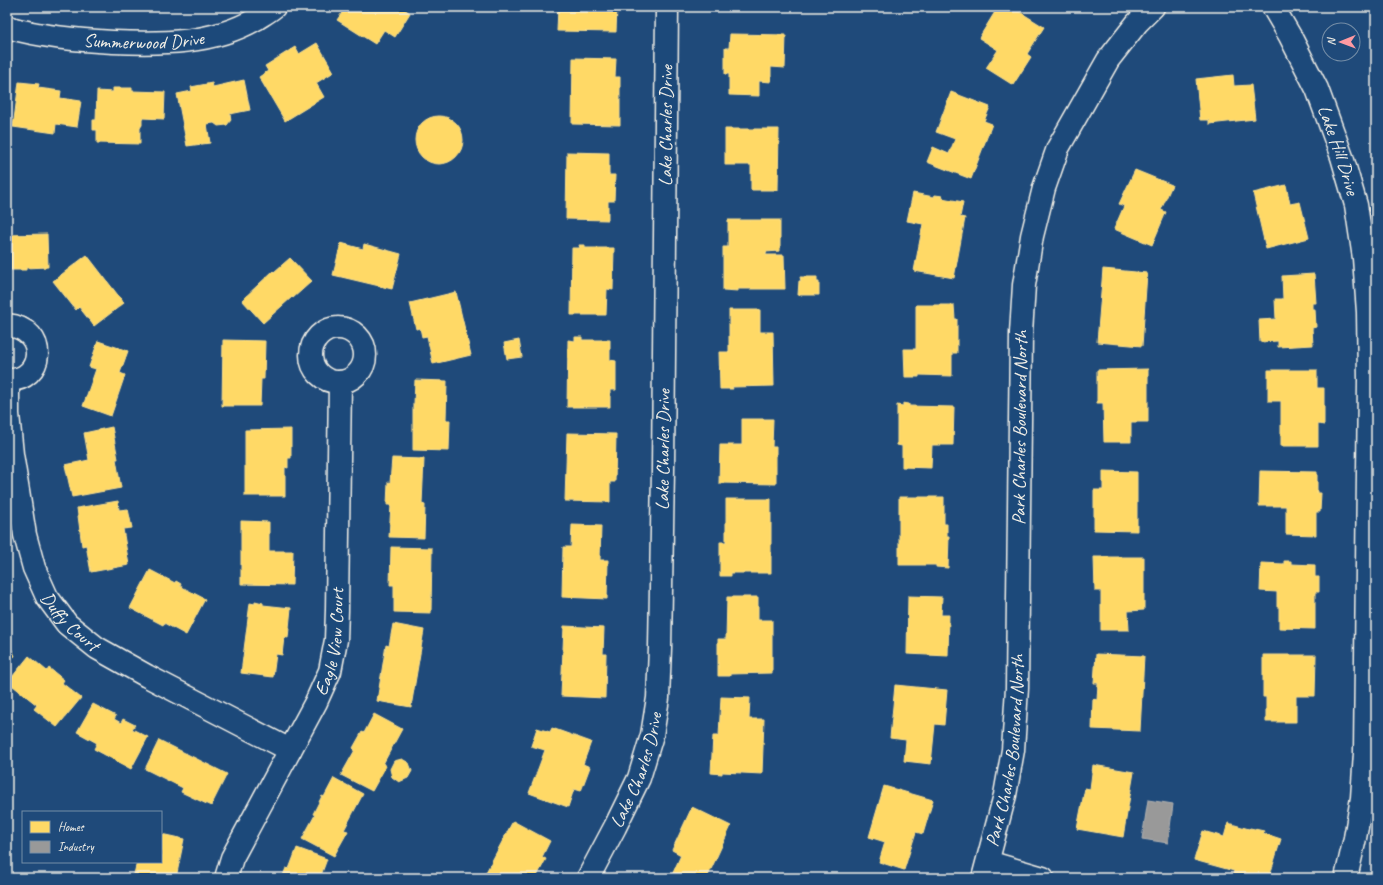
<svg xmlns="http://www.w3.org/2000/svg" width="1383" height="885" font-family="Caveat,sans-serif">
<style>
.homes{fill:#ffd966;stroke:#fce08d}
.industry{fill:#999;stroke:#b4b3b1}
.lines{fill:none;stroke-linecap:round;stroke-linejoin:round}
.minor-casing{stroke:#f4f1e8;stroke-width:25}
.minor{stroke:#1f4a7a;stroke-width:22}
.labels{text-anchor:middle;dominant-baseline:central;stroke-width:4;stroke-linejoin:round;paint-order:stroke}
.street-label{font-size:19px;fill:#f4f1e8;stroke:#1f4a7a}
</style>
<rect width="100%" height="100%" fill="#1f4a7a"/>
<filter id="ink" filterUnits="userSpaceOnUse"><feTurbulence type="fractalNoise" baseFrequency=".025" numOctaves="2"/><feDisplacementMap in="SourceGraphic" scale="8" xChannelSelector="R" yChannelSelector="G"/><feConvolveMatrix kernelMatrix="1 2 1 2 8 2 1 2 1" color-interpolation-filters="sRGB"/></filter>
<g filter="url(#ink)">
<!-- homes -->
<g class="homes">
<path d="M346,7H401L410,13L395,37L384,30L375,44L337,20Z"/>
<path d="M558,7H617L616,32L557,31Z"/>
<path d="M998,7H1012L1044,27L1027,54L1031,57L1013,85L986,68L998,50L979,38Z"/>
<path d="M1367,7H1376V9L1370,12Z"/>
<path d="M730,34L786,35L785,68L771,67V82L759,81V96L729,95V74H725V48H729Z"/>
<path d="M317,43L334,72L316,83L324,97L285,121L259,77L268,71L265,66L295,47L299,54Z"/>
<path d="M573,58L616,59L615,77H620V125L572,124Z"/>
<path d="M1233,75L1234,86L1251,85L1255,119L1209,124V120H1200L1196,79Z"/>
<path d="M244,80L250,110L230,114L231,120L227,125L218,126L214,123L207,124L210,143L187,146L177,94L192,91L191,87L212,83L213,87Z"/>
<path d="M19,82L39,84L38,88L61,91L60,98L81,101L77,127L56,124L55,133L13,127Z"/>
<path d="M113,88H132V91L165,92L164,119L142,118V125L140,128V144L97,143V130H93V120H96L97,91L113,92Z"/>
<path d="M951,92L990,107L984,121L992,124L971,179L927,162L933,147L949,154L955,139L936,132Z"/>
<circle cx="439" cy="140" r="24"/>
<path d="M725,129H779L778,190H751V165H725Z"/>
<path d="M567,152L609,153V175H615L614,201H608V220L566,219Z"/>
<path d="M1135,170L1172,185L1161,210L1166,212L1152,245L1114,229L1124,206L1119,204Z"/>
<path d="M1286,185L1290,204L1300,202L1309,238L1266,249L1253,193Z"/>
<path d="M913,193L934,197L935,195L943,196L942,198L963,202L960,217L965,218L954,278L914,271L923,224L907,221Z"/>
<path d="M728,220H780V251L766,252V255H784L785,289H738V291L723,290V247H728Z"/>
<path d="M47,234L48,267L26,268V270H7V235Z"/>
<path d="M341,243L363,249L364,244L401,254L392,289L333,275Z"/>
<path d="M579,245H585V248H614L613,290L607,289L606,315H571L572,248H580Z"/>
<path d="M87,255L124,303L94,326L79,307L76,310L53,281Z"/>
<path d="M290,258L312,281L293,298L292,297L263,323L242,300L273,271L274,272Z"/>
<path d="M1103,269L1147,273L1142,346L1097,342Z"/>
<path d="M1314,274L1316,303H1312V309H1315L1316,327L1312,328L1313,345L1278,347V341L1260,342L1259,320L1276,319L1275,299H1283L1282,276Z"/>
<path d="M800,277H817V282H819V295H798L799,281H801Z"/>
<path d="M456,292L471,355L433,364L427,336L422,337L420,328L416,329L410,303Z"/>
<path d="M916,305H954L955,319H957V353H952V376L919,375V377H905L904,349H916Z"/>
<path d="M729,310H760V332H773L774,386L732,387L733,389H720L719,352H729Z"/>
<path d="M575,337H582V340H610V360L616,361V390H610V407H567L568,340L575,341Z"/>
<path d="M223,340L265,341L264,379H261L260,406H222Z"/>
<path d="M519,340L522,357L507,359L504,343Z"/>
<path d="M98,341L128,351L120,373L125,375L111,416L83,406L96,369L89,367Z"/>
<path d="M1148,369V422H1131V442H1104L1103,403H1097V370Z"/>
<path d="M1268,370H1317V388H1324V425L1318,424V446H1281V401H1268Z"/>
<path d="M415,380L447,381L446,420H450L449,451L413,450V404H414Z"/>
<path d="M903,403L909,404V406L954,407L953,445H932L931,468L902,467V446L897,445V405L903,406Z"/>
<path d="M742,419H773L772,447H776V484L719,483L720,445H742Z"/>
<path d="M112,427L118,459H116L121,488L72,497L65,465L89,460L84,433Z"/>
<path d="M291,429V458H288V468L285,467V496H245V430Z"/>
<path d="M567,433L616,434L615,482H610V502L565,501Z"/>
<path d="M392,458L424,459L422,504L425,505L424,538L389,537L391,505H387L388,482L390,483Z"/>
<path d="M1103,471L1137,472V531L1094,530V490H1103Z"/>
<path d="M1260,471L1317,472V493H1321L1320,512H1316V535L1286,534V506H1259Z"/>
<path d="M899,497H944V524H947V536H949L948,568L936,567V565H899Z"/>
<path d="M726,499H771V573H731V576H720V542H726Z"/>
<path d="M118,501L119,510L128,509L132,528L123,529L129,565L91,572L86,545L82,546L77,508Z"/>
<path d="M241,521L269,522V551H293L292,585L241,584Z"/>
<path d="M572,525L601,526L600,560H608L607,599L562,597L563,547H571Z"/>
<path d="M391,547L432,548L431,613L394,612V585H390Z"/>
<path d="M1094,557H1144V610L1128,611L1129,630H1101V591H1095Z"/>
<path d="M1284,561H1291V564L1315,565V577H1319V592H1315V629L1279,628V607H1277V592L1260,591L1261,563L1284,564Z"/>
<path d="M150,570L175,583L176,581L181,584L180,586L205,599L186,635L164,623L163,625L130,608Z"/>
<path d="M908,596L942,597L941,615H949L948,656L907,654Z"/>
<path d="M727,597H758V620H772V673L730,674V676H718V639H726Z"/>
<path d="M255,601L263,603V605L291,608L288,638L284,637L282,655L276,654L273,677L241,673L250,603L255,604Z"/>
<path d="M393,624L424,630L411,707L377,701L386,645L389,646Z"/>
<path d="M564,626L604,628L603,654H606L605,698L561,696Z"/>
<path d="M7,640L15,656L7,660Z"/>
<path d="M1096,654L1144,656L1140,731L1092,729L1093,699L1097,700L1098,683H1094Z"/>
<path d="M1263,655H1316L1315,696H1296V722H1266V697H1263Z"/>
<path d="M29,656L47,671L49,668L64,680L62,683L81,698L57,727L34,709L37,705L8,682Z"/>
<path d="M895,685L947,690L944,725L935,724L931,764L904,761L906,740L890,738Z"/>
<path d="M721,697L750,698L749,719H764L762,774L722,772V774L711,773L713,736H719Z"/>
<path d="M93,704L116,716L114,719L121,723L123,719L135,725L132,729L148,737L131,769L94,749L97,743L77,732Z"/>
<path d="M374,714L402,729L383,764L386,766L372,791L341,775L355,750L353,748L362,732L364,733Z"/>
<path d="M537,728L550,732L552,728L591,742L583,764L590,767L581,791L574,789L568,807L529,793L545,750L531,746Z"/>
<path d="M159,740L227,774L211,806L181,792L183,788L145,769Z"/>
<path d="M402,759L409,763L412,771L408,778L399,782L392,777L390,769L394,761Z"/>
<path d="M1093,765L1134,772L1123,837L1077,829L1085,788L1090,789Z"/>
<path d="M334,778L363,794L344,830L348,831L334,856L302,839L315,815L313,814L322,796L324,797Z"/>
<path d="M884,786L933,800L923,834L916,832L904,870L879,862L885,842L869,837Z"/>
<path d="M692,807L731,826L707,878H679L672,875L681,855L672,850Z"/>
<path d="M513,821L550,841L542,857L546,859L536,878H483Z"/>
<path d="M1228,823L1249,829L1250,828L1264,831L1263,833L1281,839L1269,878H1232L1234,871L1194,860L1203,831L1224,837Z"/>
<path d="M161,834L184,839L176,878H133L137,862H161Z"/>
<path d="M297,848L327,859L320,878H282L286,868L289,869Z"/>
</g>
<!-- industry -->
<path class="industry" d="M1148,800L1173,804L1168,843L1142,839Z"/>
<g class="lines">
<defs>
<g id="minor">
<path id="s1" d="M1273,7L1290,36L1317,89L1342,157L1356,205L1364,258L1368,312L1369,380L1365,753L1362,798L1355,838L1346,878"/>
<path id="s2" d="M7,27C42,37 77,40 113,42C162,44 213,44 256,19C262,15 268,12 274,7"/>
<path d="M7,325C50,329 44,382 7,380"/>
<circle cx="338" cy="355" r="27"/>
<path id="s3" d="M8,380V414L12,454L25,535L34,568L47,597L67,624L97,648L147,676L290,750"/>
<path d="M988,862L1043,878"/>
<path id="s4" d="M226,878L232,858L316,702L330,671L336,640L337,610L340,382"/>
<path id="s5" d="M588,878L615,827L639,778L652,735L658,698L660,648L663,470L667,7"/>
<path id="s6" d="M983,878L1005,795L1013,750L1017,688L1021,333L1024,285L1032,236L1044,188L1058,148L1108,60L1137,23L1153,7"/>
</g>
</defs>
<!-- minor casing -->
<use href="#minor" class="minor-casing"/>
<!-- minor -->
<use href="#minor" class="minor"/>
</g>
</g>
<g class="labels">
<!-- street labels -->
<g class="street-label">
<text stroke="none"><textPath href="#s2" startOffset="138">Summerwood Drive</textPath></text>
<text stroke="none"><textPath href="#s5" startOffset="767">Lake Charles Drive</textPath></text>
<text stroke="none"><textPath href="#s1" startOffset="158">Lake Hill Drive</textPath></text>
<text stroke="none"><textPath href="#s6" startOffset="454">Park Charles Boulevard North</textPath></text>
<text stroke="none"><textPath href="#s5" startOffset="443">Lake Charles Drive</textPath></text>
<text stroke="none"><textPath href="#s3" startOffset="256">Duffy Court</textPath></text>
<text stroke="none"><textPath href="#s4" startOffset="261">Eagle View Court</textPath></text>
<text stroke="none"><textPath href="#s6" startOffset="130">Park Charles Boulevard North</textPath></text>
<text stroke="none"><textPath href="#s5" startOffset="119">Lake Charles Drive</textPath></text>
</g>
</g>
<!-- margin -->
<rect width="1383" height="885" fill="none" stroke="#1f4a7a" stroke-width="24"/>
<rect x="12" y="12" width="1359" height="861" fill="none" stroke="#f4f1e8" stroke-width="1.5" filter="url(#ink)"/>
<!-- legend -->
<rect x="22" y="811" width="140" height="52" fill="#1f4a7a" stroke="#748da6"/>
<rect x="30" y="821" width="20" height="12" fill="#ffd966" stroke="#748da6"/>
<text x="58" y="831" font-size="12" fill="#f4f1e8">Homes</text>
<rect x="30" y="841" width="20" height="12" fill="#999999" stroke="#748da6"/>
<text x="58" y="851" font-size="12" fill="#f4f1e8">Industry</text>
<!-- north arrow -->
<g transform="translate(1341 42) rotate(269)"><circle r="19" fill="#1f4a7a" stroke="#748da6"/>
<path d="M0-3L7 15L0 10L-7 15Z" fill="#ff9aa2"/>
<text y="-6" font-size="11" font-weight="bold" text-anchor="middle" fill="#f4f1e8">N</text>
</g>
</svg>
